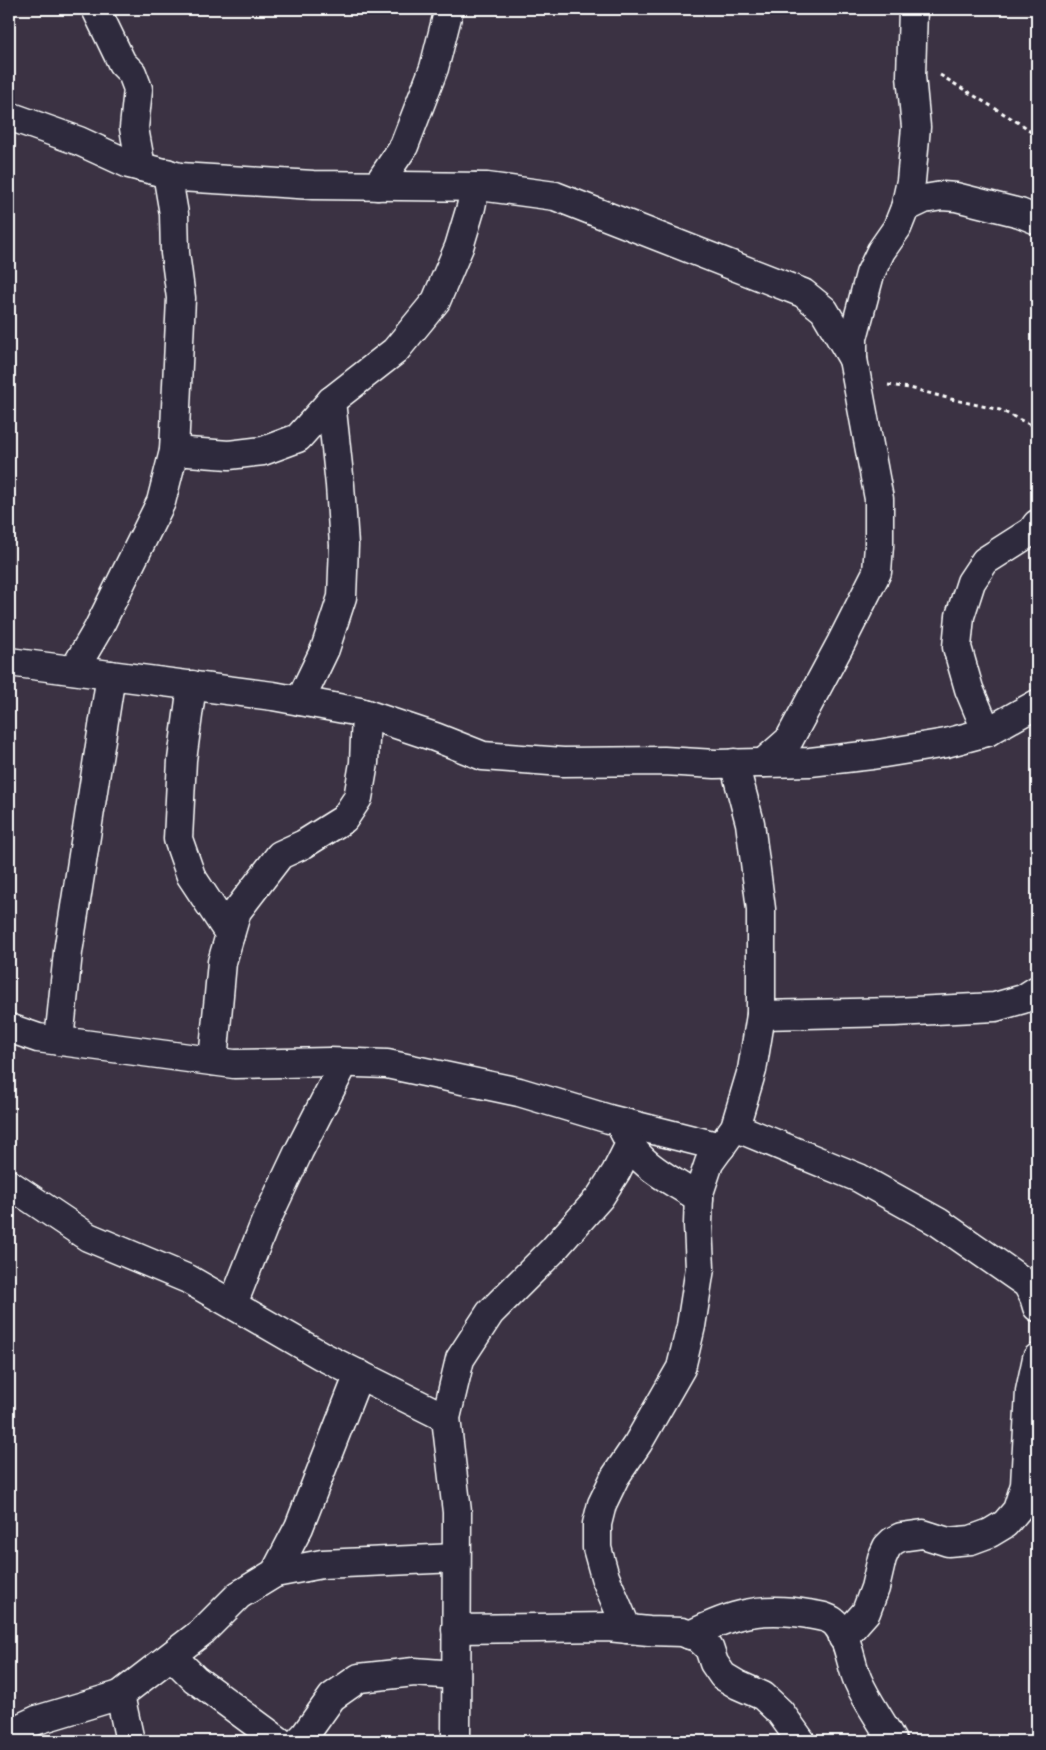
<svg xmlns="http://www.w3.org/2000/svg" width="1046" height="1750" font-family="Mynerve,sans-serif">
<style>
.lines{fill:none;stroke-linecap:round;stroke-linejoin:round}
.street-casing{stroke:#fff;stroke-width:31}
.path{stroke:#fff;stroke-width:3;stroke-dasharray:4 4;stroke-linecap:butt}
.street{stroke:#2f2a3d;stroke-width:28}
</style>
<rect width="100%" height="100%" fill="#3b3243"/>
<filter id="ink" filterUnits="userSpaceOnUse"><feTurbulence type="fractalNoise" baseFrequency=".02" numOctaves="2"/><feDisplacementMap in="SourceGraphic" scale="10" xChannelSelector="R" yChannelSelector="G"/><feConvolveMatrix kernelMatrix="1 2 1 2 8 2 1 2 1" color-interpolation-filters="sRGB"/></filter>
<g filter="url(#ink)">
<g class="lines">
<defs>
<g id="street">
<path d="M96,9L122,63L132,73L138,89L134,128L141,167"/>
<path d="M9,116L79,141L129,164L180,177L313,185L487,187L555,196L803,293L824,310L853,359"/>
<path d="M377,186L404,146L434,68L449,9"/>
<path d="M905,208L924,199L942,196L956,197L1020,213L1037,220"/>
<path d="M174,451L229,455L263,451L298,438L331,401L395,351L436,301L459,247L471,207L475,187"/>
<path d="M9,662L273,696L360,712L435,737L483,756L563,762L664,761L715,764L810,762L872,755L946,743L987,732L1037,704"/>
<path d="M74,670L98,629L161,502L174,451L181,298L175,253L174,214L167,173"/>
<path d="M192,685L182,760L178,839L191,876L230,935"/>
<path d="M300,701L325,649L342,597L344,545L340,485L331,401"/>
<path d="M987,732L969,689L957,647L960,616L971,582L985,561L1032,531L1037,524"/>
<path d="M763,763L789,740L841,643L877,572L879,545V499L853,359V338L870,274L881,251L897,228L905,208L911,181L916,127L911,76L913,9"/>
<path d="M761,1015L895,1012L995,1007L1023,999L1037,990"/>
<path d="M9,1028L38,1038L234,1064L329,1062L387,1064L519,1092L609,1119L721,1147"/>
<path d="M59,1041L68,952L111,675"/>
<path d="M213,1061L222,962L237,911L280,855L304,844L344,819L358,798L364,763L366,714"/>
<path d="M735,1127L859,1178L938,1222L1027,1284L1034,1297L1037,1307"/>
<path d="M623,1130C628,1139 632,1149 640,1157C653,1172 681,1186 699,1198"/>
<path d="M9,1184L88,1237L188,1279L322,1356L446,1418"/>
<path d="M233,1304L265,1223L299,1151L344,1063"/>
<path d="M275,1573L299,1527L359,1374"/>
<path d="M456,1629L608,1627L649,1631L682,1632L697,1637L709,1648L714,1663L723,1676L738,1685L763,1696L780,1712L801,1741"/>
<path d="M627,1629L605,1577L597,1548V1524L602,1504L615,1477L638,1443L681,1368L691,1326L700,1268L698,1225L699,1193L709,1163L735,1127L752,1070L761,1015V909L750,823L734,763"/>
<path d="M690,1635C732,1614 760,1606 808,1614C817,1616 829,1616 836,1624C849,1639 850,1663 858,1681C867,1702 882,1721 892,1741"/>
<path d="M843,1638L866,1612L875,1588L882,1558L887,1547L893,1541L901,1537L923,1534L948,1542L971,1540L990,1533L1005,1524L1017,1510L1025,1485L1030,1391L1037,1358"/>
<path d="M172,1656L195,1679L279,1741"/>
<path d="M120,1695L130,1741"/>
<path d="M9,1733L37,1720L120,1695L203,1631L239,1595L275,1573L322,1564L456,1558"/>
<path d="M299,1741L305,1735L332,1697L359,1678L414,1672L456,1675"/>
<path d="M456,1741L457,1512L446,1418L460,1359L490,1313L552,1251L600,1197L616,1172L630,1144"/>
</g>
</defs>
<!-- street casing -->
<use href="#street" class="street-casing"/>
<!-- path -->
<g class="path">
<path d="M940,75L1024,126L1037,138"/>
<path d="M888,385L910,388L951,399L1000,410L1037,428"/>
</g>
<!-- street -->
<use href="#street" class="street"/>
</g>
</g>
<!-- margin -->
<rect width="1046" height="1750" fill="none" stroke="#2f2a3d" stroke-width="30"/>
<rect x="15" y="15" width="1016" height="1720" fill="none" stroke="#fff" stroke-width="2" filter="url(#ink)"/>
</svg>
